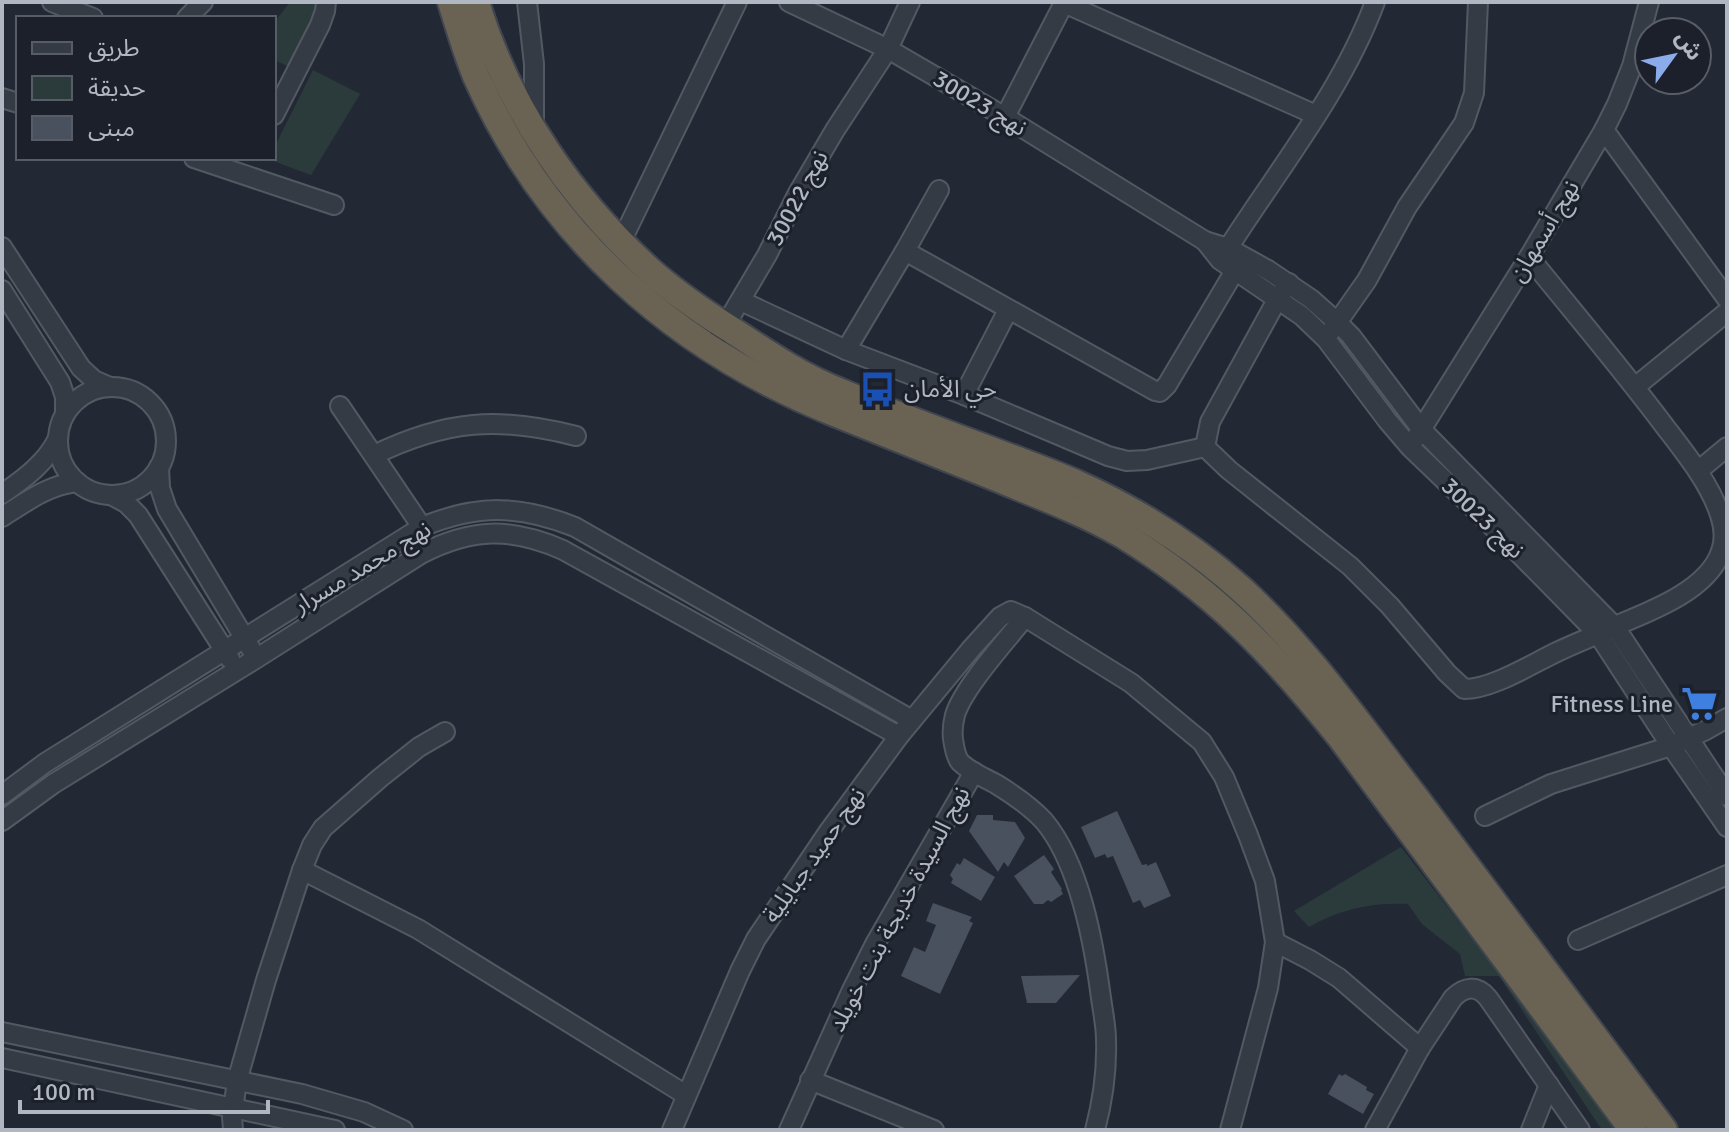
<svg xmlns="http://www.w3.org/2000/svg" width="1729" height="1132" font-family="Signika,'Noto Sans Arabic',sans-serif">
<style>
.green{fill:#2b3b3c}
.building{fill:#49505e}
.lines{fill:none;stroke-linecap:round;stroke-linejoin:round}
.minor-casing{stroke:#535963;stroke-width:22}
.highway-casing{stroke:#404650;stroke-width:30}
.minor{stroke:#353b45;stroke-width:18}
.highway{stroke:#6a6353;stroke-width:26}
.labels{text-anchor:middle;stroke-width:6;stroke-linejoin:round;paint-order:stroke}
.street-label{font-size:24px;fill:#b0b6c2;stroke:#1b202a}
.poi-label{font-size:24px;fill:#b0b6c2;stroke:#1b202a;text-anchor:start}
</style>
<rect width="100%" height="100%" fill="#222934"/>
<!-- green -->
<g class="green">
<polygon points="290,2 324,2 292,68 274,60 274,23"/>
<polygon points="313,70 360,94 311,175 268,159 274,158 274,148"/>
<path d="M1401,847L1620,1130H1602L1499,976H1465L1460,954L1422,924L1408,904C1372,902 1339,909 1309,927L1294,911Z"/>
</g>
<!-- building -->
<g class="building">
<polygon points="1117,811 1142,865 1147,864 1147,866 1156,862 1171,896 1144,908 1140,900 1133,903 1113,856 1107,858 1105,854 1095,858 1081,827"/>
<polygon points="977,815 993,815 993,820 1015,822 1025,838 1008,867 1004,862 998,872 969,831"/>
<polygon points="1044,855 1054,869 1051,872 1062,889 1061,890 1063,894 1051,902 1048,900 1043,904 1034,904 1014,876"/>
<polygon points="964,858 995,877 981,901 951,883 953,879 950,875 957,863 960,865"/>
<polygon points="933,903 972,917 969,921 973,923 940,994 901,976 914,947 925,952 936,925 926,921"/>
<polygon points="1080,975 1056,1003 1027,1003 1021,976"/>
<polygon points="1339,1074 1342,1076 1345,1074 1367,1087 1366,1090 1374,1094 1363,1114 1328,1094"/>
</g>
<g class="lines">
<defs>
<g id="minor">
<polyline points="52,2 93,18"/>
<polyline points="527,2 534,64 534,128"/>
<polyline points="789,2 888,49 1005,117 1205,241 1228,248 1268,270 1311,299 1338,323 1351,336 1422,430 1615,627 1727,796"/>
<polyline points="187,18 203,2"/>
<polyline points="2,98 18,103"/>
<polyline points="274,115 320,25 325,11 326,2"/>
<polyline points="1005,117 1064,3 1316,115"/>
<polyline points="1604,130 1727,299"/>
<polyline points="194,158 334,205"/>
<polyline points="1205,241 1220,260 1302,316 1326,339 1387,420 1410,447 1486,520 1598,634 1671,746 1727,827"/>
<polyline points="621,242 737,2"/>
<polyline points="2,247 81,368 94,380 110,387"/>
<polyline points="905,251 1155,391 1160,392 1167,385 1240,262"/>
<path d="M1223,256C1274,175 1342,92 1375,2"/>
<path d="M1289,283L1278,298L1210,422L1205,447L1229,470L1350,566L1390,606L1447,673L1464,689C1493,689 1533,663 1559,651C1578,642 1597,635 1615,626C1649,612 1709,590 1721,551C1725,540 1724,527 1720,515C1710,484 1686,454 1666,428C1622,369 1575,314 1529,257"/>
<polyline points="2,290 60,382 65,397 65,414"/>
<polyline points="741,301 846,350 964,395 1108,456 1127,461 1147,460 1205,447"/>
<polyline points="1332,330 1367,280 1407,207 1464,123 1474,93 1478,2"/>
<polyline points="719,336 767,255 798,193 835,130 888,49 910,2"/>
<polyline points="846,350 905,251 939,190"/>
<polyline points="1635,387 1727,312"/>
<circle cx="112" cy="441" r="54"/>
<polyline points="964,395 1008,310"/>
<polyline points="340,406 422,527"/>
<polyline points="1416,438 1529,257 1604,130 1617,104 1632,66 1649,2"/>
<path d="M374,455C446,420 499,416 576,436"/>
<polyline points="159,467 160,488 167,509 251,649"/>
<polyline points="1698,471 1727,447"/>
<path d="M2,494C24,479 47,462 58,438"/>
<polyline points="111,495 126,503 138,515 230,659"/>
<path d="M2,517C26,502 48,485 77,482"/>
<path d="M1025,617C1006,641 963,688 955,715C953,723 952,731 953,739C954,746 956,757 960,762C970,772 985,778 996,784C1014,795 1030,806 1044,821C1080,864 1094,944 1101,998C1103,1012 1106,1026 1106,1040C1107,1071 1103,1100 1095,1130"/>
<path d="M2,795L45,763L422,527C478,504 520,505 575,527L912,720"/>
<polyline points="1485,816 1551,784 1671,746 1706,730 1727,718"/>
<path d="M2,821L53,784L257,658L421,554C472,528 511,527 563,550L899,736"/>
<polyline points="302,870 418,929 686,1095"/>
<polyline points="1578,940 1727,875"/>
<polyline points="1275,942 1310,960 1339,978 1420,1048"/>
<polyline points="2,1032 302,1094 364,1112 403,1130"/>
<polyline points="2,1058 335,1130"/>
<polyline points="810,1080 934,1130"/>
<polyline points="233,1130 232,1117 237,1081 266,980 302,870 312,845 323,828 380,778 419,747 445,732"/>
<polyline points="672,1130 740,971 756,939 829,831 899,736 971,649 1000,617 1011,611 1025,617 1131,683 1202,742 1224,777 1248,835 1265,881 1275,942 1268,988 1230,1130"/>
<polyline points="789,1130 851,992 875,944 974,772"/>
<path d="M1375,1130L1420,1048L1453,998C1465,986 1477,985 1488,998L1580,1130"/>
<polyline points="1531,1130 1549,1085"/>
</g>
<g id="highway">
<path d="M451,2C459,27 466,52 476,76C546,234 673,347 832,412C886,434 940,455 994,477C1037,495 1081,511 1121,534C1213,590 1275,655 1341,738L1633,1130"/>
<path d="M476,2C508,108 573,202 655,275C681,297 709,316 738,334C771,356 803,377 841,392C898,416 957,437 1015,459C1036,467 1058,475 1078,484C1136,510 1194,547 1241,589C1308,650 1360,726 1415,797C1499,908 1581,1019 1664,1130"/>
</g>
</defs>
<!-- minor casing -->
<use href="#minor" class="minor-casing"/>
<!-- highway casing -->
<use href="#highway" class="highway-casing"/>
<!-- minor -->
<use href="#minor" class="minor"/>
<!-- highway -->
<use href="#highway" class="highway"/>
</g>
<!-- icons -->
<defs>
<symbol id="bus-bare" viewBox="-9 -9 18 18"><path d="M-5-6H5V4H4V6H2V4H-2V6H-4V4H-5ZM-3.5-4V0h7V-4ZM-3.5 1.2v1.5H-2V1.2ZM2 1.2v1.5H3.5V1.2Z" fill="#1a4fb4" stroke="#1b202a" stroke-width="2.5" paint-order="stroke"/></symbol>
<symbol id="supermarket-bare" viewBox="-9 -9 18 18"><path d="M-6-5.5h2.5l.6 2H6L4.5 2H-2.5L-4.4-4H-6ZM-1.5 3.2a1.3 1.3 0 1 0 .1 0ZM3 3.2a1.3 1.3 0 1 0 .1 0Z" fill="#3f7fe0" stroke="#1b202a" stroke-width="2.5" paint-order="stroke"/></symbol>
</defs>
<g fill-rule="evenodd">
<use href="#bus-bare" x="852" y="364" width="51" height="51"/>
<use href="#supermarket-bare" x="1674" y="678" width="51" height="51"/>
</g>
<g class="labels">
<!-- street labels -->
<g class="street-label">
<text transform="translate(980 103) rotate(31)" y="8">نهج 30023</text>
<text transform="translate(797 198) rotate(-62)" y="8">نهج 30022</text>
<text transform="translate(1544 231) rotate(-59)" y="8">نهج أسمهان</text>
<text transform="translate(1483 518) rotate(44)" y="8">نهج 30023</text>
<text transform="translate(362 567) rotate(-31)" y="8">نهج محمد مسرار</text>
<text transform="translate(814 855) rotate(-55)" y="8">نهج حميد جبايلية</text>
<text transform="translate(899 909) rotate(-62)" y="8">نهج السيدة خديجة بنت خويلد</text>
</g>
<!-- poi labels -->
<g class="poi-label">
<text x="904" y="397">حي الأمان</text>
<text x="1673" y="712" text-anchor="end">Fitness Line</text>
</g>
</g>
<!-- border -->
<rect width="1729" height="1132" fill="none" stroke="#b0b6c2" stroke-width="8"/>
<!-- legend -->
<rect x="16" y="16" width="260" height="144" fill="#1b202a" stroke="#575c67" stroke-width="2"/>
<rect x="32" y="42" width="40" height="12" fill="#353b45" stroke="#575c67" stroke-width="2"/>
<text x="88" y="56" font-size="24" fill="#b0b6c2">طريق</text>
<rect x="32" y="76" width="40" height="24" fill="#2b3b3c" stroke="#575c67" stroke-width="2"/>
<text x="88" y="96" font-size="24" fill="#b0b6c2">حديقة</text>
<rect x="32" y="116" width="40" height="24" fill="#49505e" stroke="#575c67" stroke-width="2"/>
<text x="88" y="136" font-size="24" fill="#b0b6c2">مبنى</text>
<!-- north arrow -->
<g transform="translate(1673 56) rotate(57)"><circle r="38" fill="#1b202a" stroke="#575c67" stroke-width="2"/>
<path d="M0-6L14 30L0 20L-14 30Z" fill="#8babeb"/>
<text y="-12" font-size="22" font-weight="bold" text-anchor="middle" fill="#b0b6c2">ش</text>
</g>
<!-- scale -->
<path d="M20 1100v12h248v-12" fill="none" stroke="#b0b6c2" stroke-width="4"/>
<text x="32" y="1100" font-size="24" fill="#b0b6c2" stroke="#1b202a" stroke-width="6" paint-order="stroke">100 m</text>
</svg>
